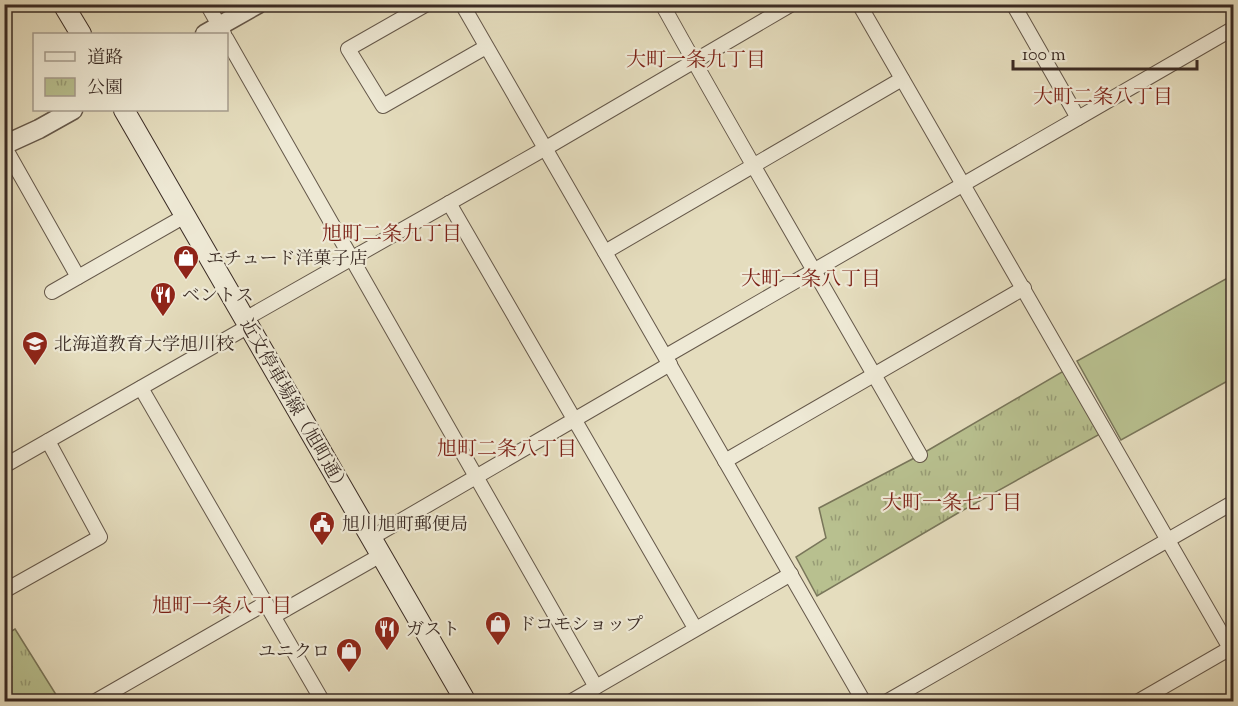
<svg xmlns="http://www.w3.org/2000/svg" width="1238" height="706" font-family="'Sorts Mill Goudy','Noto Serif JP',serif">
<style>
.green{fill:#b8c08f;stroke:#79765a;stroke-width:1.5}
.park{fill:url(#park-tufts);stroke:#79765a;stroke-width:1.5}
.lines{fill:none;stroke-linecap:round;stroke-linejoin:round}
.minor-casing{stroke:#65584a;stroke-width:16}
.tertiary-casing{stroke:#65584a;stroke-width:21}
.secondary-casing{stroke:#3a2b24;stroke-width:22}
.minor{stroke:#eee9d5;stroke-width:14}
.tertiary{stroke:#eee9d5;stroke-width:18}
.secondary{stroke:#eee9d5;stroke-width:20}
.labels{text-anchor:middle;stroke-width:4.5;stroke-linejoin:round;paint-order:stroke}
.poi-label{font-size:18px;fill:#3a2b24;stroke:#eee9d5;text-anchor:start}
.street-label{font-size:18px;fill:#3a2b24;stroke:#eee9d5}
.neighbourhood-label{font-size:20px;fill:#7a1f14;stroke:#eee9d5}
</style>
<defs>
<pattern id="park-tufts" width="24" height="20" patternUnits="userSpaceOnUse" patternTransform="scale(1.5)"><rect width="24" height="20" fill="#b8c08f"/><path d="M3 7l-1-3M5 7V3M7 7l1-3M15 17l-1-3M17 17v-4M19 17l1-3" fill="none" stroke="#979c75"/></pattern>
</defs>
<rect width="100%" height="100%" fill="#e5ddbe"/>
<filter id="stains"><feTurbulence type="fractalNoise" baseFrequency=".00333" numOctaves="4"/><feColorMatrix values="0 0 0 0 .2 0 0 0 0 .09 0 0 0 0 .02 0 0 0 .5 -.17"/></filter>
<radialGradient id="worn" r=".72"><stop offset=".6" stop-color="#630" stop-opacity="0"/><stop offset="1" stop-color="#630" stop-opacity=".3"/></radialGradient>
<!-- green -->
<polygon class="green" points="1233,275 1233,378 1121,440 1077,361"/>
<!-- park -->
<g class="park">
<polygon points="1067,369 1100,434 958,513 817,596 796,557 826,538 819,508 920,455"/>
<polygon points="15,629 60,701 5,701 5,635"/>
</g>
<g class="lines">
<defs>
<g id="minor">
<polyline points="207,4 224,34"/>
<polyline points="427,4 348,49 383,106 486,47"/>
<polyline points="462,4 864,702"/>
<path d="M662,4C746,156 835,305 920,455"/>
<polyline points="859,4 1234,655"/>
<polyline points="1013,4 1078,118"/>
<polyline points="226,38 596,687"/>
<polyline points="4,146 78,277"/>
<polyline points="449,203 695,628"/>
<polyline points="605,252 902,79"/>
<polyline points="52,292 185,216"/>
<polyline points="245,319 546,148 792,4"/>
<polyline points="666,356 1234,28"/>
<polyline points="141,388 323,702"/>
<polyline points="725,461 1024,288"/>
<polyline points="4,466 249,326"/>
<polyline points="371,538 670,364"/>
<polyline points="4,591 100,537 48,441"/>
<polyline points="274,616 381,555"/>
<polyline points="94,702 266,603"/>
<polyline points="570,702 791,574"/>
<polyline points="886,702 1234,502"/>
<polyline points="1137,702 1234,646"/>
</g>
<g id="tertiary">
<polyline points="205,34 258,4"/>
<polyline points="4,145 39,129 73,110"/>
</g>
<g id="secondary">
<polyline points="63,4 81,34"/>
<polyline points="124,110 466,702"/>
</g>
</defs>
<!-- minor casing -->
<use href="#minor" class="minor-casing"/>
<!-- tertiary casing -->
<use href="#tertiary" class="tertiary-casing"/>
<!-- secondary casing -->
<use href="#secondary" class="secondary-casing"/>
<!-- minor -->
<use href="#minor" class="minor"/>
<!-- tertiary -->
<use href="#tertiary" class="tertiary"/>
<!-- secondary -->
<use href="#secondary" class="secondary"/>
</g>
<!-- icons -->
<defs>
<symbol id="shop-pin" viewBox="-11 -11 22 30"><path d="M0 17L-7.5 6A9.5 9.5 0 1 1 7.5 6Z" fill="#8f2418" stroke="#eee9d5"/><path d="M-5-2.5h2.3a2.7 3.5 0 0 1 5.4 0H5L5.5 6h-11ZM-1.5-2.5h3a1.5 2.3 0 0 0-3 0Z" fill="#fff"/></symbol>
<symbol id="restaurant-pin" viewBox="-11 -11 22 30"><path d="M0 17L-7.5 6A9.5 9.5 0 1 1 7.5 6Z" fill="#8f2418" stroke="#eee9d5"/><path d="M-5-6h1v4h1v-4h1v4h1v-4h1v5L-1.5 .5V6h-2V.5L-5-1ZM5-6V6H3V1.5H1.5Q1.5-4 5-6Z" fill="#fff"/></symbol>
<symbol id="university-pin" viewBox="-11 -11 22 30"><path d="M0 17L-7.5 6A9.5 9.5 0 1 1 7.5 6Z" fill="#8f2418" stroke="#eee9d5"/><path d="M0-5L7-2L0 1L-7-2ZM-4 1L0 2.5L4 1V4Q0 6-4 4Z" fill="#fff"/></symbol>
<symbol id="civic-pin" viewBox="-11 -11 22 30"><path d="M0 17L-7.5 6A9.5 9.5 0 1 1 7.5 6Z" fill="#8f2418" stroke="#eee9d5"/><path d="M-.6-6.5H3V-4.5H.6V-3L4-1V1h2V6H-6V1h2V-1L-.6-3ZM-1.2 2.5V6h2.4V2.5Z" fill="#fff"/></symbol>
</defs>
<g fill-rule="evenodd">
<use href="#shop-pin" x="171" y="243" width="30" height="40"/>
<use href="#restaurant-pin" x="148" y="280" width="30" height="40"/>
<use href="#university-pin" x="20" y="329" width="30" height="40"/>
<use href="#civic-pin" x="307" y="509" width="30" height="40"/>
<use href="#shop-pin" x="483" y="609" width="30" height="40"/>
<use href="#restaurant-pin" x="372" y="614" width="30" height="40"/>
<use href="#shop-pin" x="334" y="636" width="30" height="40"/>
</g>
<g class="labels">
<!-- poi labels -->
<g class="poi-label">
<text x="206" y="264">エチュード洋菓子店</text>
<text x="182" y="301">ベントス</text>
<text x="54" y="350">北海道教育大学旭川校</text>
<text x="342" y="530">旭川旭町郵便局</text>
<text x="518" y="630">ドコモショップ</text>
<text x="406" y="635">ガスト</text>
<text x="330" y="657" text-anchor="end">ユニクロ</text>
</g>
<!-- street labels -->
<g class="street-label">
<text transform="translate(295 406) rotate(60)" y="6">近文停車場線（旭町通）</text>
</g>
<!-- neighbourhood labels -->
<g class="neighbourhood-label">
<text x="696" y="66">大町一条九丁目</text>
<text x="1103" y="103">大町二条八丁目</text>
<text x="392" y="240">旭町二条九丁目</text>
<text x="811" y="285">大町一条八丁目</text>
<text x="507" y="455">旭町二条八丁目</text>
<text x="952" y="509">大町一条七丁目</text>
<text x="222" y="612">旭町一条八丁目</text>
</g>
</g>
<!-- margin -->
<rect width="1238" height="706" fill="none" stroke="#e5ddbe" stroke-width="24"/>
<rect x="6" y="6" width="1226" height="694" fill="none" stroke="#3a2b24" stroke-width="3"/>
<rect x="12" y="12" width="1214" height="682" fill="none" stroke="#3a2b24" stroke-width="1.5"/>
<!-- legend -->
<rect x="33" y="33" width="195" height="78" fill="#eee9d5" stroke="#a69d8e" stroke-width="1.5"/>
<rect x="45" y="52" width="30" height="9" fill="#eee9d5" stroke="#a69d8e" stroke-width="1.5"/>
<text x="87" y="63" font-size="18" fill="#3a2b24">道路</text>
<rect x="45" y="78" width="30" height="18" fill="url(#park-tufts)" stroke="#a69d8e" stroke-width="1.5"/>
<text x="87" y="93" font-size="18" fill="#3a2b24">公園</text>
<!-- scale -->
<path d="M1013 60v9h184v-9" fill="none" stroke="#3a2b24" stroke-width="3"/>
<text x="1022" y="60" font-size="18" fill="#3a2b24" stroke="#eee9d5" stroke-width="4.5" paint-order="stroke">100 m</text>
<rect width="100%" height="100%" filter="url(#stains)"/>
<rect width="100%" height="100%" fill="url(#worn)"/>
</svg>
